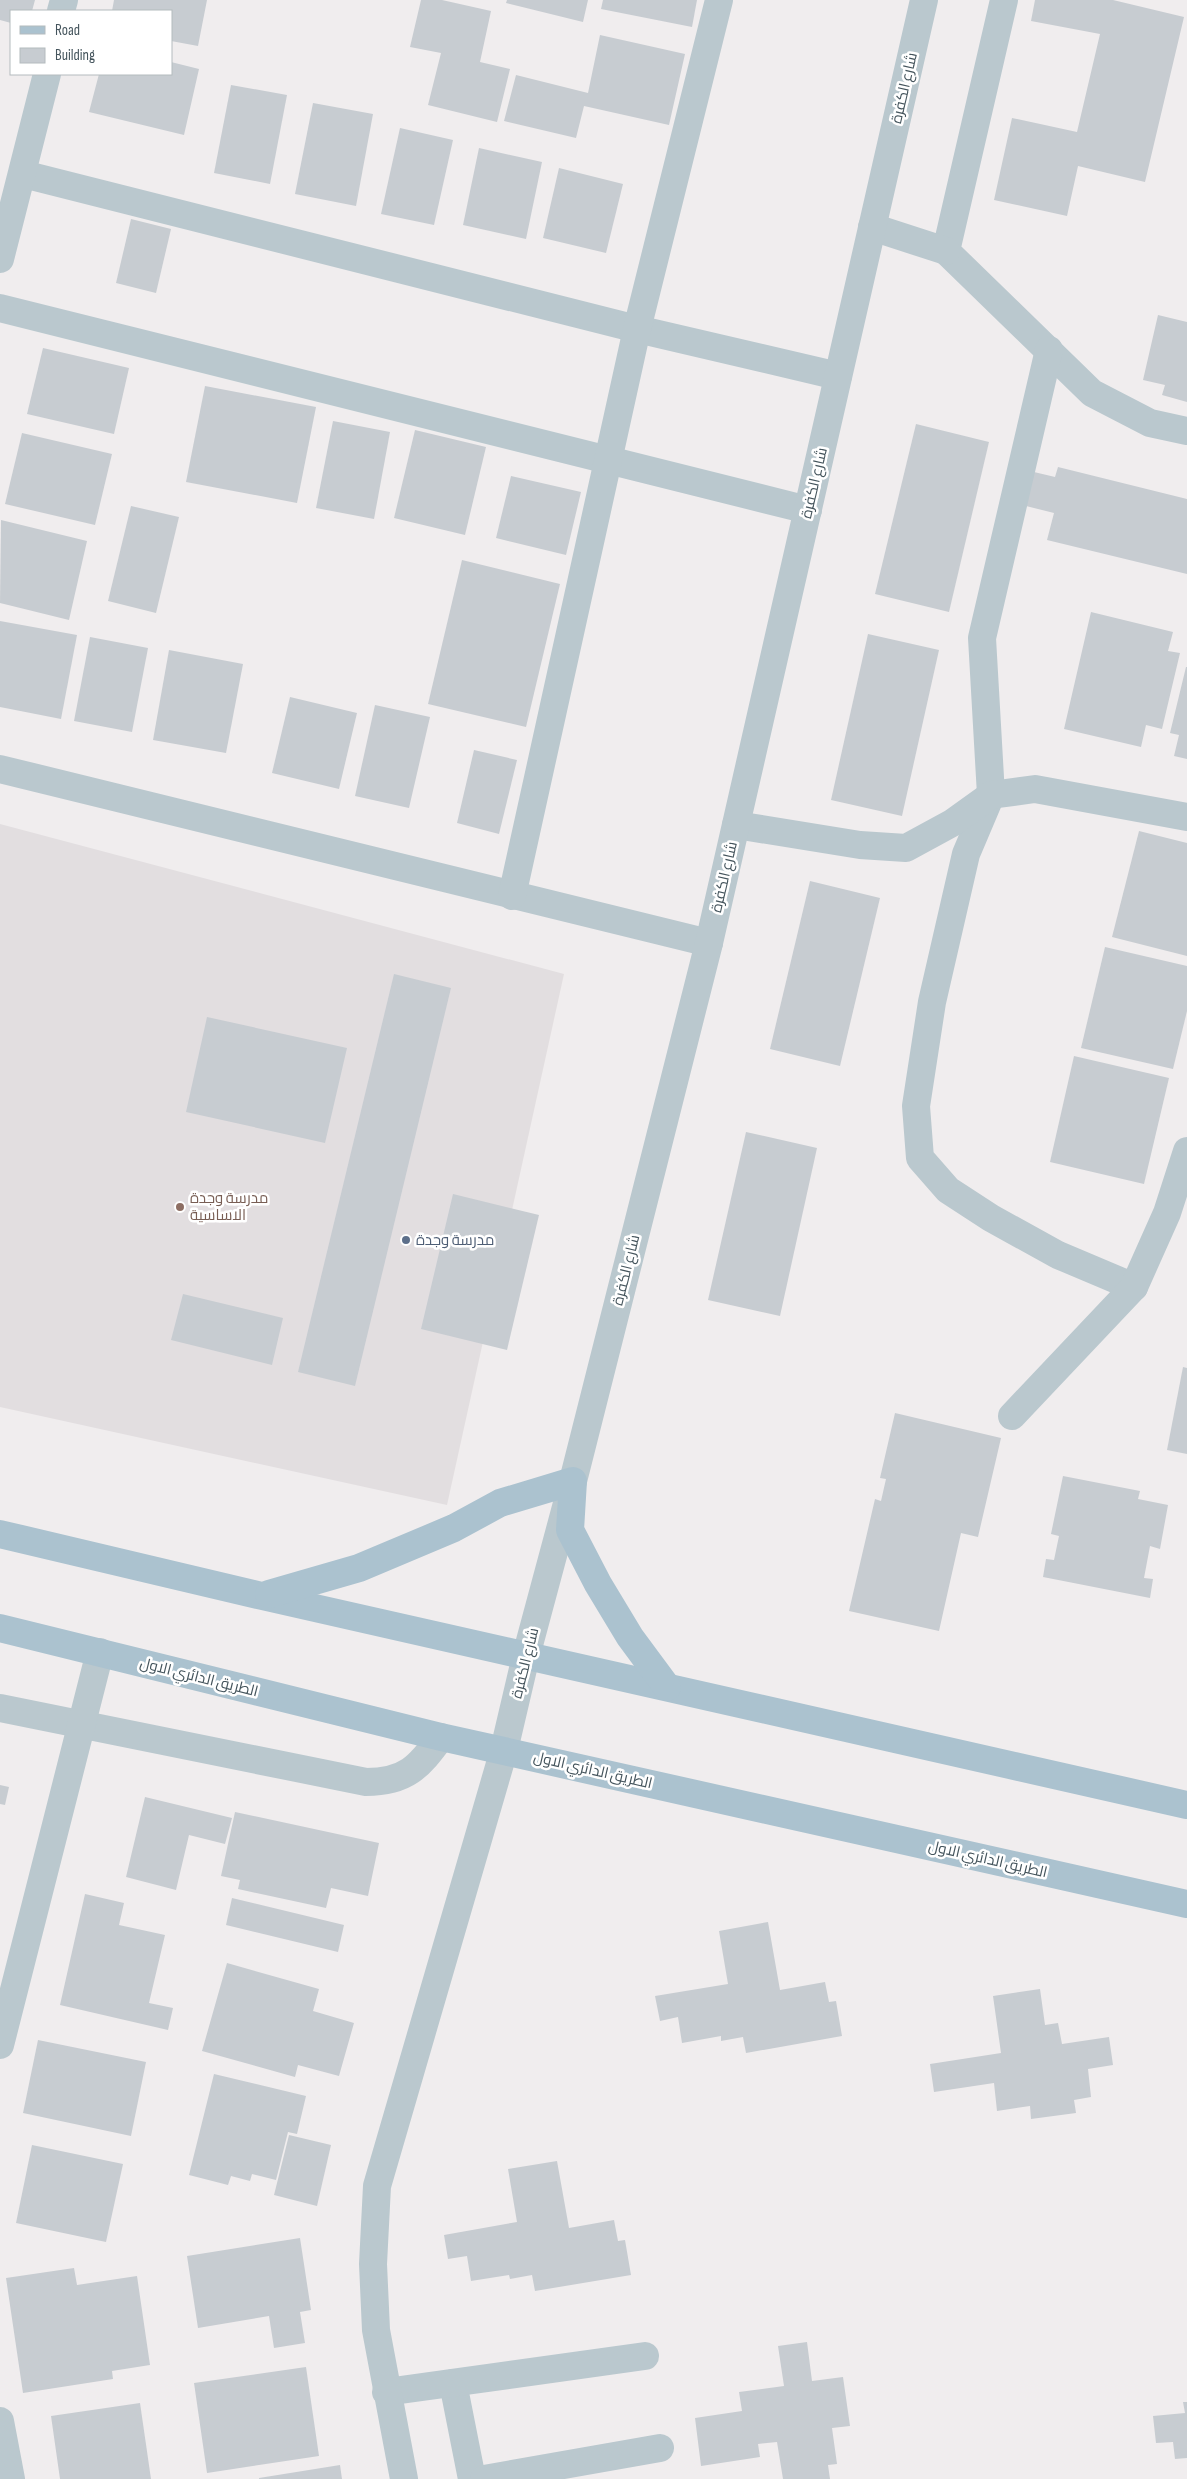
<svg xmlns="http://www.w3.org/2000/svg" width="1187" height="2479" font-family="'Sofia Sans Condensed',Cairo,sans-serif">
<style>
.education{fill:#e2dee0}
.building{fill:#c7ccd1}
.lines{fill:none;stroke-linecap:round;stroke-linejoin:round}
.minor{stroke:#bac8ce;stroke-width:28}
.tertiary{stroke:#bac8ce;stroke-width:28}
.primary{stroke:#abc2cf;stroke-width:28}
.education-dot{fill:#8d6e63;stroke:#fff;stroke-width:2}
.service-dot{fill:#5c6f8a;stroke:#fff;stroke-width:2}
.labels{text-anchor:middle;stroke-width:5;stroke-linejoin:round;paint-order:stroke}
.street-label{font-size:15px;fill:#44545c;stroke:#fff}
.education-label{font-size:15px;fill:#785e54;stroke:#fff;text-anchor:start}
.service-label{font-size:15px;fill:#4e5e75;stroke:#fff;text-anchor:start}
</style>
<rect width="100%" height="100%" fill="#f0edee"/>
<!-- education -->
<polygon class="education" points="0,824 564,974 447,1505 0,1407"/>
<!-- building -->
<g class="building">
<polygon points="0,0 35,0 32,11 11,11 11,23 0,20"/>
<polygon points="114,0 207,0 198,46 171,41 171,11 112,11"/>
<polygon points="421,0 442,0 491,11 480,62 510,69 497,122 428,105 441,53 410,47"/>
<polygon points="507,0 588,0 583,22 506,3"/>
<polygon points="603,0 697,0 692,27 601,9"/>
<polygon points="1035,0 1113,0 1184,17 1145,182 1078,166 1067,216 994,200 1012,118 1077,132 1100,34 1031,21"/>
<polygon points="600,35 685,54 669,125 584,106 576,138 504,121 516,75 588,93"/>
<polygon points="171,62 199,69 184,135 89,112 99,74 171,74"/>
<polygon points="231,85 287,95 270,184 214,173"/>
<polygon points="313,103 373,114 356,206 295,194"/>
<polygon points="400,128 453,140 434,225 381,214"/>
<polygon points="479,148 542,162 526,239 463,225"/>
<polygon points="559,168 623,184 606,253 543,238"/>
<polygon points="131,219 171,229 156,293 116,283"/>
<polygon points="1158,315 1187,322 1187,402 1162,395 1165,385 1143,380"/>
<polygon points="43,348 129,368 114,434 27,414"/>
<polygon points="205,386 316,407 297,503 186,482"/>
<polygon points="333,421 390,432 374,519 316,508"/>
<polygon points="916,424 989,442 949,612 875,594"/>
<polygon points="415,430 486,447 465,535 394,518"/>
<polygon points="22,433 112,454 95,525 5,504"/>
<polygon points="1058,467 1187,499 1187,574 1047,540 1054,513 1026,506 1034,472 1055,477"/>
<polygon points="511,476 581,492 566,555 496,538"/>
<polygon points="131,506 179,517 156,613 108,601"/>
<polygon points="1,520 87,541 69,620 0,603"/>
<polygon points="462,560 560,584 526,727 428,704"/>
<polygon points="1091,612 1173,632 1168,651 1180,653 1162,729 1146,725 1141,747 1064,729"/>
<polygon points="0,621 77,635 61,719 0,707"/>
<polygon points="868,634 939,650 902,816 831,800"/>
<polygon points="90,637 148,648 132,732 74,721"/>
<polygon points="169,650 243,664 226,753 153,740"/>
<polygon points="1186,667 1187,667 1187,759 1174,756 1179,735 1170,733"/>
<polygon points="290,697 357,713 339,789 272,773"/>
<polygon points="375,705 430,717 409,808 355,796"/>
<polygon points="474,750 517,760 499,834 457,823"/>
<polygon points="1139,831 1187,843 1187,956 1112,937"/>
<polygon points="810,881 880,898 840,1066 770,1049"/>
<polygon points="1105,947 1187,966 1187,1011 1173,1069 1081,1048"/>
<polygon points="394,974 451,988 355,1386 298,1372"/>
<polygon points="207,1017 347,1048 325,1143 186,1112"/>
<polygon points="1074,1056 1169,1078 1144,1184 1050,1162"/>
<polygon points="746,1132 817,1148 780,1316 708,1300"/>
<polygon points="453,1194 539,1215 507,1350 421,1329"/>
<polygon points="183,1294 283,1318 272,1365 171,1340"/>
<polygon points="1183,1367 1187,1368 1187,1454 1167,1450"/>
<polygon points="895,1413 1001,1438 978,1537 961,1533 939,1631 849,1611 875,1499 881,1501 886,1479 880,1478"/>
<polygon points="1063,1476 1140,1491 1138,1499 1168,1505 1160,1549 1150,1546 1144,1578 1153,1579 1150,1598 1043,1577 1046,1559 1054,1560 1059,1536 1051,1534"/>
<polygon points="0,1785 9,1787 5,1805 0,1804"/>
<polygon points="145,1797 232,1818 225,1844 189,1835 176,1890 126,1877"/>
<polygon points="235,1812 379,1843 368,1896 331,1888 326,1908 238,1889 240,1880 221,1876"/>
<polygon points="85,1894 124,1903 119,1925 165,1935 149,2003 173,2008 168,2030 60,2005"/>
<polygon points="232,1898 344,1925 338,1952 226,1925"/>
<polygon points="768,1922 780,1990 825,1982 829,2002 836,2001 842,2036 746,2053 743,2037 721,2041 721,2036 682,2043 678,2017 660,2021 655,1996 728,1984 719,1931"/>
<polygon points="227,1963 319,1989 313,2011 354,2023 339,2076 298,2065 295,2077 202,2051"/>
<polygon points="1040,1989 1045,2025 1058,2023 1062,2044 1109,2037 1113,2065 1088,2069 1091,2097 1074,2100 1076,2113 1031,2119 1030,2106 997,2111 994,2083 934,2092 930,2064 1001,2053 993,1996"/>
<polygon points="38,2040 146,2062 131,2136 23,2113"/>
<polygon points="214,2074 306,2096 297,2134 288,2132 276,2180 252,2174 250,2181 231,2176 228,2185 189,2175"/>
<polygon points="289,2135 331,2145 317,2206 274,2195"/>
<polygon points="32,2145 123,2164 106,2242 16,2223"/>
<polygon points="557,2161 569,2228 614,2220 618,2241 625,2240 631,2275 535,2291 532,2275 510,2279 509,2275 471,2281 467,2256 448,2259 444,2235 517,2222 508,2169"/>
<polygon points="300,2238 311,2310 300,2312 305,2343 274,2348 269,2316 198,2328 187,2256"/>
<polygon points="74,2268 77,2285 137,2276 150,2365 112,2371 113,2379 23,2393 6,2278"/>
<polygon points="807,2342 812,2381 843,2377 850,2426 832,2428 837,2464 828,2465 830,2479 783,2479 777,2442 758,2444 760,2457 701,2466 695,2418 742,2411 739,2392 784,2386 778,2346"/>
<polygon points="306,2367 319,2456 207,2473 194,2383"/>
<polygon points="1183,2402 1187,2402 1187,2458 1175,2459 1173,2442 1156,2443 1153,2416 1185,2413"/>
<polygon points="140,2403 151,2479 60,2479 51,2416"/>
<polygon points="340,2465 342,2479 259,2479 259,2478"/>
</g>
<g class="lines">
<!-- minor -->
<g class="minor">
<polyline points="1004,0 946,251 1092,393 1150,423 1187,431"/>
<polyline points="61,11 64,0"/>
<polyline points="23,174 637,329 838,376"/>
<polyline points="872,227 946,251"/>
<polyline points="0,259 47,74"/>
<polyline points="0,308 808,510"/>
<polyline points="1049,350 982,638 991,795 966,854 932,1002 916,1106 920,1158 948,1190 991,1218 1058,1255 1134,1287"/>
<polyline points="0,769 709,943"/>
<polyline points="736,825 860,845 906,848 952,823 991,795 1035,789 1187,817"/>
<polyline points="512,896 637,329 719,0"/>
<polyline points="1012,1416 1134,1287 1167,1213 1187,1151"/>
<path d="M0,1708L366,1782C406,1782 419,1767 441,1737"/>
<polyline points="0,2045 100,1652"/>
<polyline points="453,2383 472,2479"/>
<polyline points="386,2392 645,2356"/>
<polyline points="0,2421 11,2479"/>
<polyline points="484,2479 660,2448"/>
</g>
<!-- tertiary -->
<polyline class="tertiary" points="404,2479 376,2330 373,2264 377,2186 504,1750 526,1656 573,1481 709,943 924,0"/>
<!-- primary -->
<g class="primary">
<polyline points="0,1534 262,1596 1187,1805"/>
<polyline points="269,1594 359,1568 454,1528 500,1503 573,1481 570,1530 598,1584 630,1637 667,1687"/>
<polyline points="0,1628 441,1737 1187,1904"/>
</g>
</g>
<!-- markers -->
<circle class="education-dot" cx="180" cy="1207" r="5"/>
<circle class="service-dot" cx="406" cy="1240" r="5"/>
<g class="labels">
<!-- street labels -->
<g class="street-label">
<text transform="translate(904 88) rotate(-77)" y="5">شارع الكفرة</text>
<text transform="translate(814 483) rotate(-77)" y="5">شارع الكفرة</text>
<text transform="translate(724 877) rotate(-77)" y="5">شارع الكفرة</text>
<text transform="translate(626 1270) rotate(-76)" y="5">شارع الكفرة</text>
<text transform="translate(525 1663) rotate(-76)" y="5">شارع الكفرة</text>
<text transform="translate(199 1677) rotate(14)" y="5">الطريق الدائري الاول</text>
<text transform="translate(593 1770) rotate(13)" y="5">الطريق الدائري الاول</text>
<text transform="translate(988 1859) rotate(13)" y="5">الطريق الدائري الاول</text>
</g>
<!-- education labels -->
<g class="education-label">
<text x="190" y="1203">مدرسة وجدة<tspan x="190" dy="17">الاساسية</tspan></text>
</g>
<!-- service labels -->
<g class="service-label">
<text x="416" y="1245">مدرسة وجدة</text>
</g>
</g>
<!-- legend -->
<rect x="10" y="10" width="162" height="65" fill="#ffffff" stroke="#b4bbbe"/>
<rect x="20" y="26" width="25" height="8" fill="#abc2cf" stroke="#b4bbbe"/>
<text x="55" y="35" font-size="15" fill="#44545c">Road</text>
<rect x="20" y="48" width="25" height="15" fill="#c7ccd1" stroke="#b4bbbe"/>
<text x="55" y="60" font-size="15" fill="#44545c">Building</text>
</svg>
